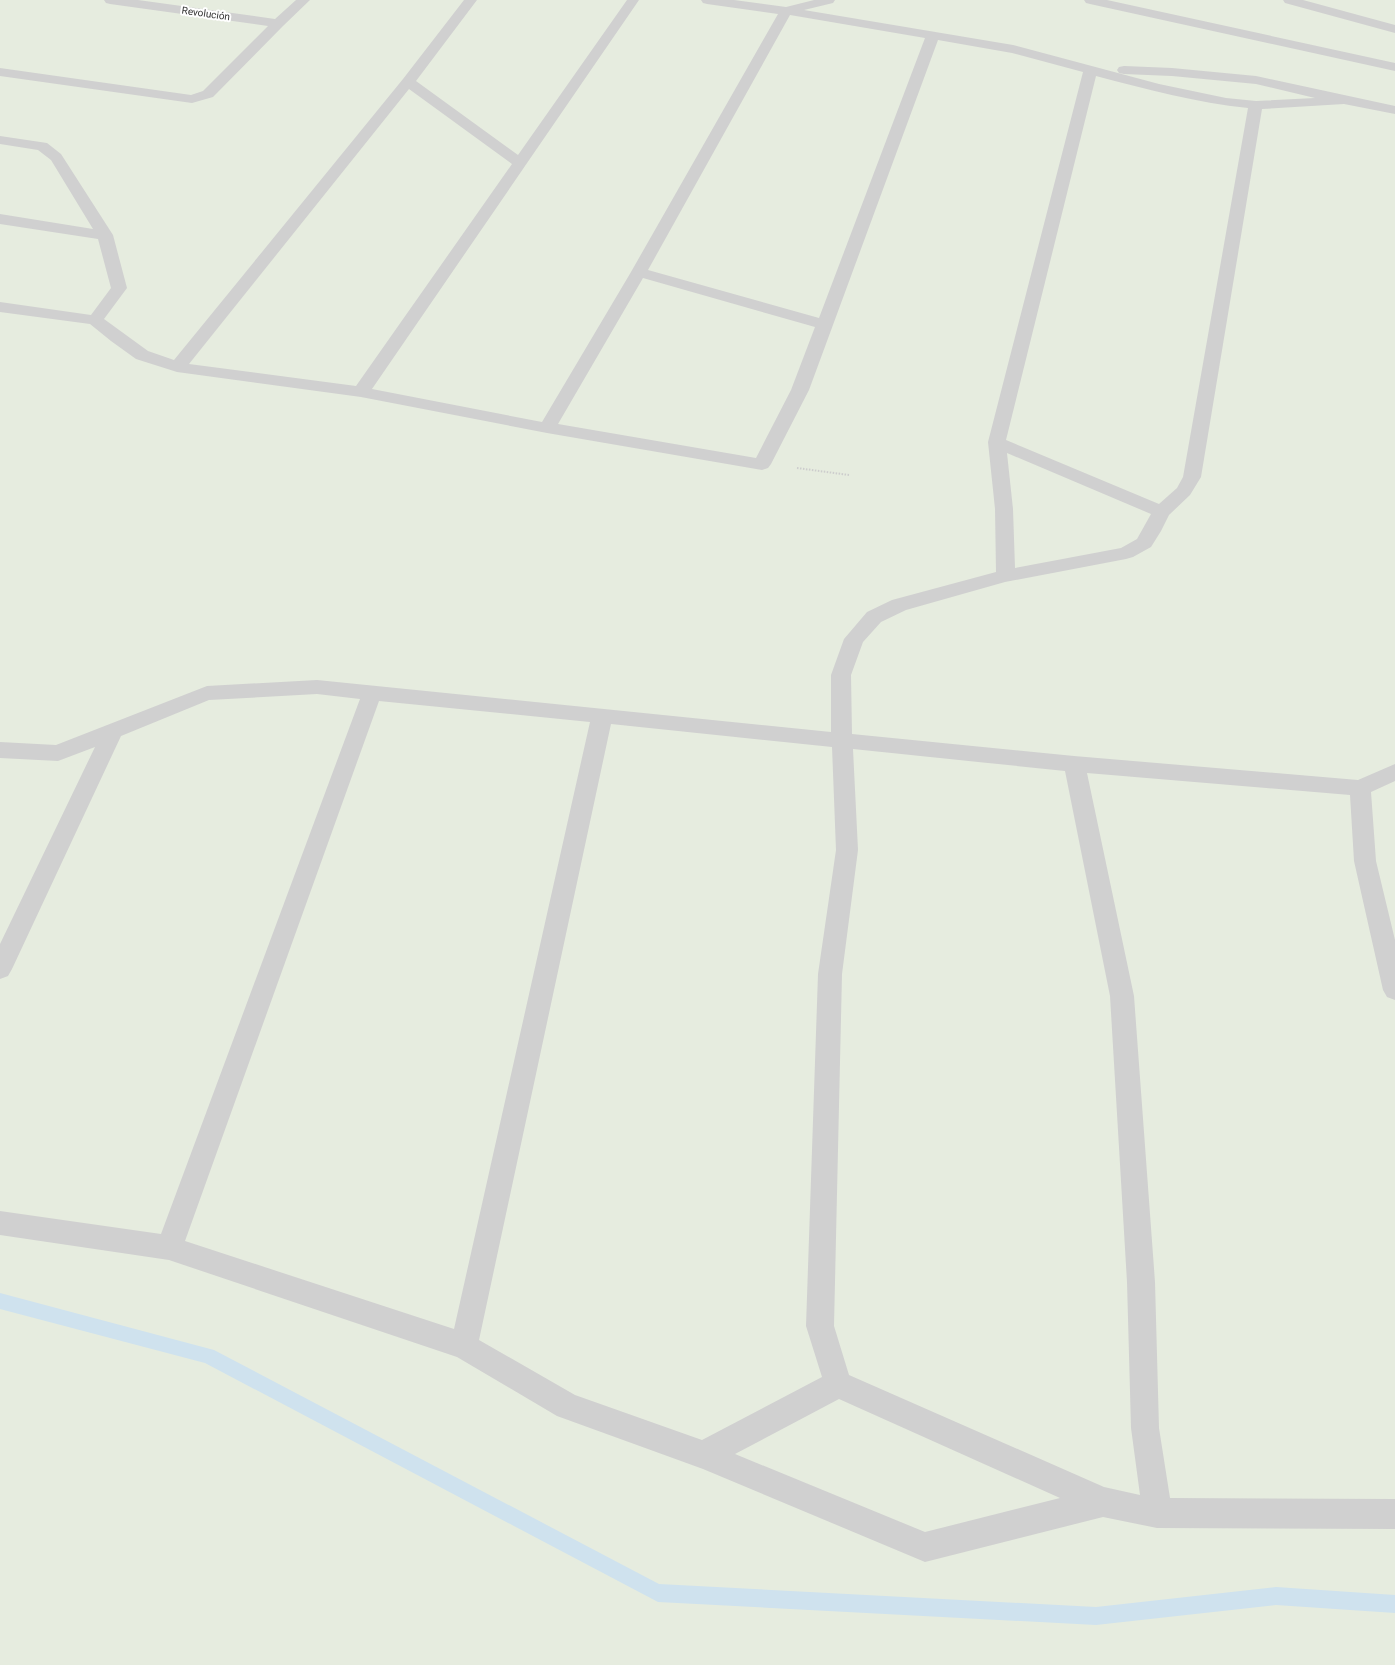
<svg xmlns="http://www.w3.org/2000/svg" width="1395" height="1665" font-family="Roboto,sans-serif">
<style>
.green{fill:#e6ecdf}
.lines{fill:none;stroke-linecap:round;stroke-linejoin:round}
.stream{fill:#cfe2ee;fill-rule:evenodd}
.path{stroke:#cdcdcd;stroke-width:2;stroke-dasharray:1.5 1.5;stroke-linecap:butt}
.minor{fill:#d0d0d0;fill-rule:evenodd}
.labels{text-anchor:middle;stroke-width:4;stroke-linejoin:round;paint-order:stroke}
.far-street-label{font-size:10px;fill:#333;stroke:#fff}
</style>
<rect width="100%" height="100%" fill="#fff"/>
<!-- green -->
<rect class="green" x="0" y="0" width="1395" height="1665"/>
<g class="lines">
<!-- stream -->
<polygon class="stream" points="0,1293 214,1350 659,1584 1096,1607 1276,1587 1395,1595 1395,1613 1276,1605 1096,1625 658,1602 205,1363 0,1309"/>
<!-- path -->
<polyline class="path" points="797,468 849,475"/>
<!-- minor -->
<g class="minor">
<polygon points="104,0 138,0 275,19 296,0 310,0 283,26 213,97 192,103 0,76 0,68 191,95 203,91 268,26 110,4 106,3"/>
<path d="M464,0H477L416,81L518,155L627,0H639L372,389L542,422L631,272L778,14L707,4L703,3L701,0H734L786,7L814,0H835L833,3L804,10L1013,45L1159,84L1226,98L1256,101L1315,98L1256,84L1172,76L1124,74L1119,73L1117,70L1119,67L1124,66L1172,68L1256,76L1395,106V114L1344,104L1262,109L1201,477L1190,495L1169,515L1161,531L1151,547L1133,557L1126,559L1005,582L906,610L881,622L863,642L851,675L852,734L1074,756L1358,780L1395,764V781L1371,792L1376,861L1395,940V1000L1387,997L1383,990L1354,861L1350,795L1087,773L1134,996L1155,1282L1159,1428L1170,1498L1395,1499V1529L1157,1528L1103,1517L925,1562L703,1469L557,1416L457,1357L169,1260L0,1235V1211L161,1234L360,699L317,694L209,700L121,736L12,969L8,976L0,979V944L95,747L58,761L0,758V742L56,745L207,686L317,680L831,732V675L844,639L867,612L892,600L996,572L995,509L988,442L1083,72L1012,53L938,40L809,390L771,464L768,468L762,470L547,433L361,397L177,372L136,359L111,341L90,324L0,312V302L91,315L111,288L98,239L0,224V214L93,229L51,160L38,150L0,144V136L47,143L61,154L113,235L127,288L104,319L148,351L174,360L403,79ZM790,15L925,38L819,318L648,270ZM1096,76C1146,89 1197,103 1248,108L1183,477L1177,488L1159,504L1006,440ZM409,89L512,164L356,386L189,364ZM643,278L815,327L791,390L756,458L558,424ZM1007,453L1151,514L1137,539L1121,548L1015,568L1013,509ZM379,701L590,722L454,1329L185,1241ZM611,724L832,747L836,850L818,974L806,1326L822,1377L702,1440L575,1395L479,1340ZM853,749L1065,771L1110,996L1127,1282L1131,1428L1140,1495L1104,1487L849,1375L834,1326L842,974L858,850ZM839,1399L1060,1498L925,1532L735,1454Z"/>
<polygon points="1084,0 1107,0 1395,63 1395,71 1090,4 1086,3"/>
<polygon points="1283,0 1303,0 1395,25 1395,33 1285,3"/>
</g>
</g>
<g class="labels">
<!-- far-street labels -->
<g class="far-street-label">
<text transform="translate(206 13) rotate(8)" y="4">Revolución</text>
</g>
</g>
</svg>
